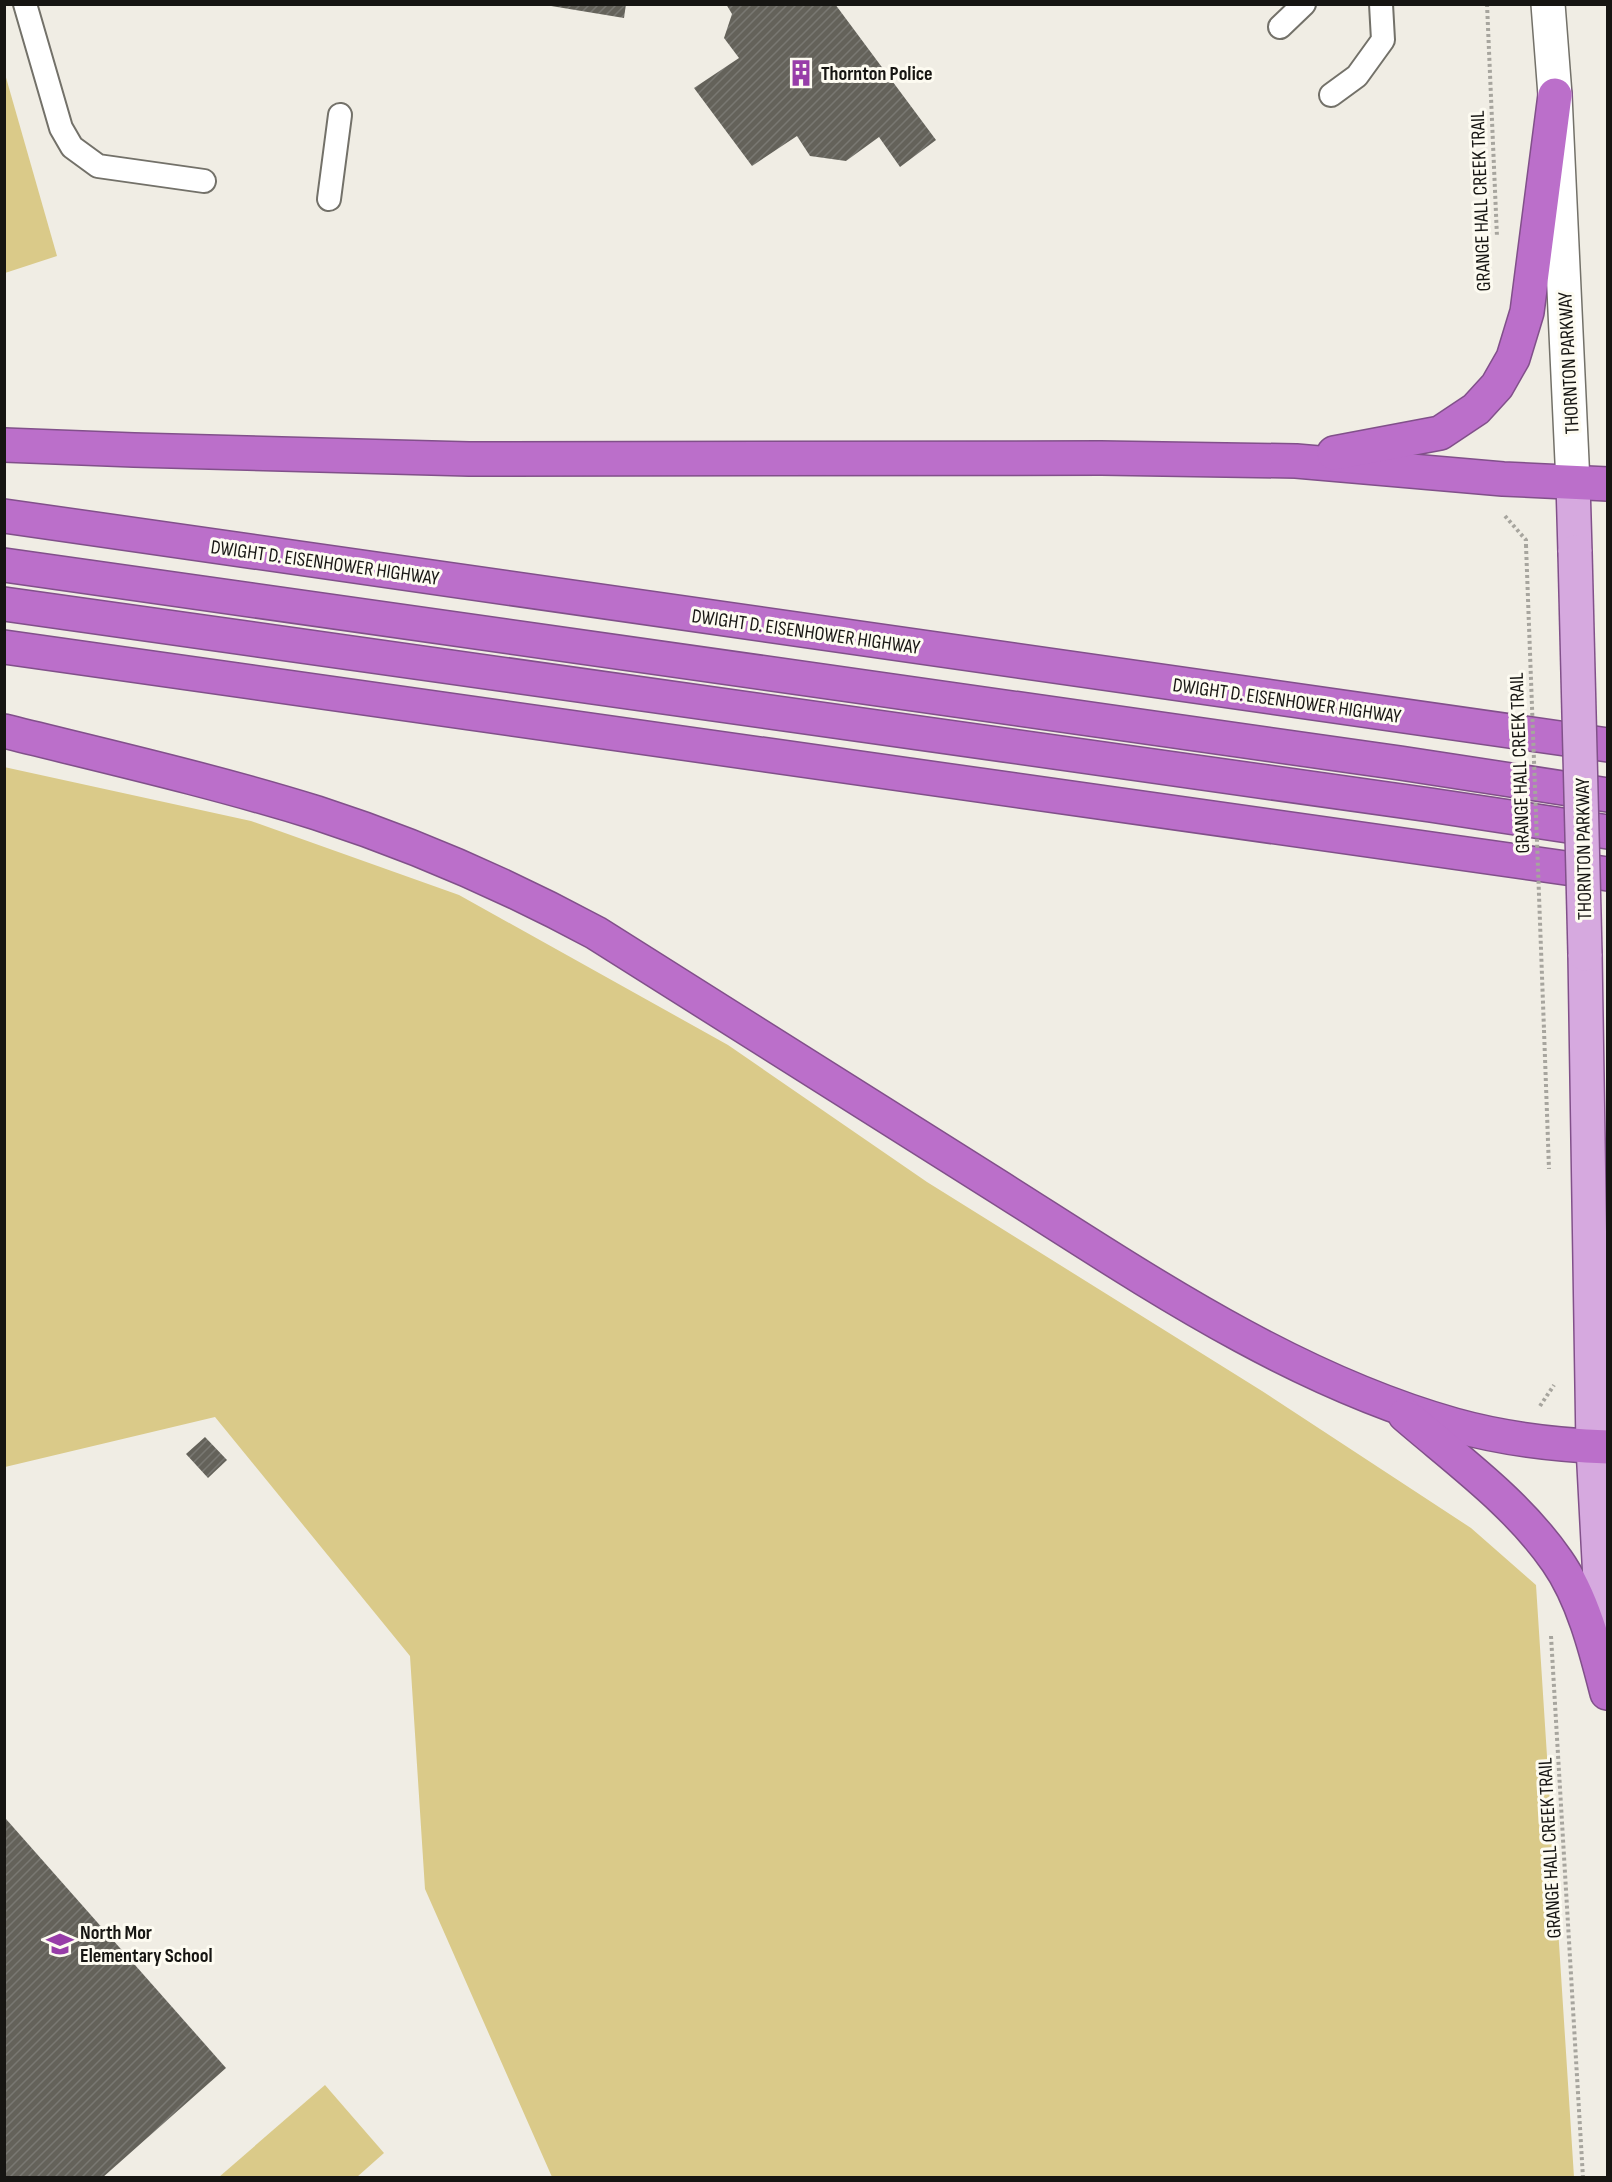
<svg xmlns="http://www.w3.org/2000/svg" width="1612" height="2182" font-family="'Sofia Sans Condensed',sans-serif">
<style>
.green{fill:#daca89}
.building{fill:url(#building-hatch)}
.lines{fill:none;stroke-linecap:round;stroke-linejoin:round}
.lane-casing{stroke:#737169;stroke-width:26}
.secondary-casing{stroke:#737169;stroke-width:36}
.primary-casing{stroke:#81508a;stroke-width:36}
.highway-casing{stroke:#81508a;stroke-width:36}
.path{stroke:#a7a59e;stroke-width:4;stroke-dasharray:3 3;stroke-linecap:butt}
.lane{stroke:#fff;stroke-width:22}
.secondary{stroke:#fff;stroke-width:33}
.primary{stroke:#d6a9df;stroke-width:33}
.highway{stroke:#bb6fca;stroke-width:33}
.primary-bridge-casing{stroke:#81508a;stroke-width:36;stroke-linecap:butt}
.path-bridge{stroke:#a7a59e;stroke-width:4;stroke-dasharray:3 3;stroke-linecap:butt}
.primary-bridge{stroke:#d6a9df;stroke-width:33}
.labels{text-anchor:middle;stroke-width:6;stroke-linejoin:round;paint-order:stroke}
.poi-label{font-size:20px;font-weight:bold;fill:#161512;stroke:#fdfbf1;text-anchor:start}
.street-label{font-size:20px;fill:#161512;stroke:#fdfbf1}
</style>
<defs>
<pattern id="building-hatch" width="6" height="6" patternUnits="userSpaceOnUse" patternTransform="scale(1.5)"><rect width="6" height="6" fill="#64625a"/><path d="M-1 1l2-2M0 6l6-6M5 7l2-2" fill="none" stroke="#797872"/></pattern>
</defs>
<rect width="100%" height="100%" fill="#f0ede4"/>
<!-- green -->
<g class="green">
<polygon points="5,74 57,256 5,273 4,273"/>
<polygon points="4,767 251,821 459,895 728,1045 927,1182 1262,1391 1471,1528 1536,1585 1574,2177 552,2177 425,1889 410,1656 215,1417 5,1467"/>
<polygon points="325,2085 384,2153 357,2177 219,2177"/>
</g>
<!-- building -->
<g class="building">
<polygon points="539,4 626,4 624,18"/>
<polygon points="726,4 835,4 936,140 900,167 879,137 846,161 810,156 797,136 752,166 694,88 739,58 724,38 732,14"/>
<polygon points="205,1437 227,1460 208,1478 186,1454"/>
<polygon points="6,1819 226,2068 102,2178 4,2178"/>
</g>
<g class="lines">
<defs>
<g id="lane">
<polyline points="25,4 61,128 72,147 98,166 204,181"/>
<polyline points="1280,27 1304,4"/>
<polyline points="1331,95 1357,76 1383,40 1381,4"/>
<polyline points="329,199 340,115"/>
</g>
<polyline id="secondary" points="1548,4 1555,95 1573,483"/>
<g id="primary">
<polyline points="1573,483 1575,552"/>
<polyline points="1585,954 1593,1447 1604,1656"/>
</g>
<g id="highway">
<polyline points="4,445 134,450 469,459 1101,458 1296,461 1503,479 1608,484"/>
<polyline points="1334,453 1440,433 1476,409 1497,386 1513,358 1527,312 1555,95"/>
<polyline points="4,516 1608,745"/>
<polyline points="4,565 1400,763 1608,795"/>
<polyline points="4,604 1430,805 1608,832"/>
<polyline points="4,647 1608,874"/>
<path d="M4,731C109,757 214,781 317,813C413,844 507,885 596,933C726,1015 856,1097 986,1179C1134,1272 1284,1377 1454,1425C1504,1439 1555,1445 1608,1447"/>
<path d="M1405,1415C1457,1460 1517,1503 1557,1561C1583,1598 1596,1650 1607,1693"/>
</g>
</defs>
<!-- lane casing -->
<use href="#lane" class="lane-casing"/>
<!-- secondary casing -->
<use href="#secondary" class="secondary-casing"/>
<!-- primary casing -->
<use href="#primary" class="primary-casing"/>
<!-- highway casing -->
<use href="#highway" class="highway-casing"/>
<!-- path -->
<g class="path">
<polyline points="1487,4 1497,237"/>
<polyline points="1505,516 1526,540 1526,545"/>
<polyline points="1544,1030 1549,1169"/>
<polyline points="1540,1406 1554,1385"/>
<polyline points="1551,1636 1583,2178"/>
</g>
<!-- lane -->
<use href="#lane" class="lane"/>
<!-- secondary -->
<use href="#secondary" class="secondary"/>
<!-- primary -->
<use href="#primary" class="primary"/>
<!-- highway -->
<use href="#highway" class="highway"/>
<defs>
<polyline id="primary-bridge" points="1575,552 1585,954"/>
</defs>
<!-- primary-bridge casing -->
<use href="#primary-bridge" class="primary-bridge-casing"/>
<!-- path-bridge -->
<polyline class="path-bridge" points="1526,545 1544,1030"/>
<!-- primary-bridge -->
<use href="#primary-bridge" class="primary-bridge"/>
</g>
<!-- icons -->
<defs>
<symbol id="building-bare" viewBox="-9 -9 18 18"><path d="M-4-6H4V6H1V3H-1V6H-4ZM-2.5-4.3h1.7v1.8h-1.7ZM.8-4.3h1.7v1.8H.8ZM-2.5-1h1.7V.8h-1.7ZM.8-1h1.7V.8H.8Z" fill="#973da8" stroke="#fdfbf1" stroke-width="2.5" paint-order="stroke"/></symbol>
<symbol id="school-bare" viewBox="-9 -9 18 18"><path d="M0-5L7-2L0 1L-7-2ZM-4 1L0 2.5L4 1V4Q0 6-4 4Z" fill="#973da8" stroke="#fdfbf1" stroke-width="2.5" paint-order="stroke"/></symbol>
</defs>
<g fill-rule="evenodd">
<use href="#building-bare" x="782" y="54" width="38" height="38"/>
<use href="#school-bare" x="41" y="1925" width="38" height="38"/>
</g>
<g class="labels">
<!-- poi labels -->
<g class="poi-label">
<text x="821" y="80">Thornton Police</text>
<text x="80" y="1939">North Mor<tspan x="80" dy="23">Elementary School</tspan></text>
</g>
<!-- street labels -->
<g class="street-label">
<text transform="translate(1480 201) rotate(-92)" y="7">GRANGE HALL CREEK TRAIL</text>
<text transform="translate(1568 363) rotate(-93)" y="7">THORNTON PARKWAY</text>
<text transform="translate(325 562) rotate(8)" y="7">DWIGHT D. EISENHOWER HIGHWAY</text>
<text transform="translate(806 631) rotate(8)" y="7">DWIGHT D. EISENHOWER HIGHWAY</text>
<text transform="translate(1287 700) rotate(8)" y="7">DWIGHT D. EISENHOWER HIGHWAY</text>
<text transform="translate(1519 763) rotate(-92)" y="7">GRANGE HALL CREEK TRAIL</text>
<text transform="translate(1583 849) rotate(-91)" y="7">THORNTON PARKWAY</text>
<text transform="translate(1549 1848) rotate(-93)" y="7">GRANGE HALL CREEK TRAIL</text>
</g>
</g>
<!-- border -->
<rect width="1612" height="2182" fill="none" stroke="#161512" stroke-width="12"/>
</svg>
